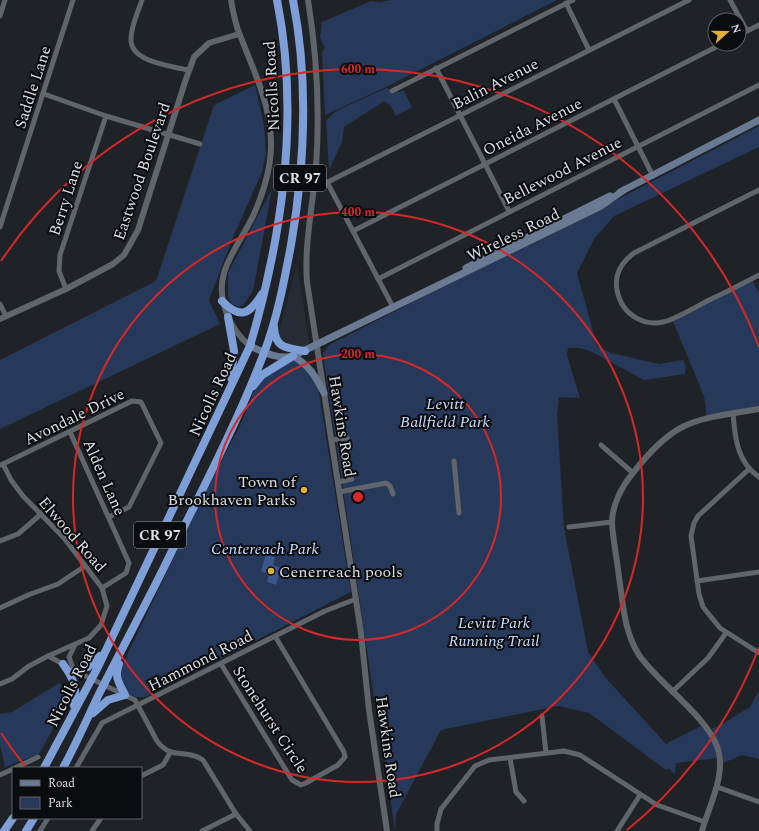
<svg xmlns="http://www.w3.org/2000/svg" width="759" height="831" font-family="Spectral,serif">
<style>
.built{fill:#252c36}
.green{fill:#26395a}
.water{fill:#39578d}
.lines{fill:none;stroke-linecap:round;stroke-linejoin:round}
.minor{stroke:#60646b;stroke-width:5}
.tertiary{stroke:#60646b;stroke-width:6}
.secondary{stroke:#6b7a93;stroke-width:7}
.trunk{stroke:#7d9ed6;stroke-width:8}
.ring{fill:none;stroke:#d62828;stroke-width:2}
.poi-dot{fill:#e1af34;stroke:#0b0c0f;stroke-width:1.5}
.labels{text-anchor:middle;stroke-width:4;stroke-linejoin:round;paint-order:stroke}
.shield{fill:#0b0c0f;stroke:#9d9fa3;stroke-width:1}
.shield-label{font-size:15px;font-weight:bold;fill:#dcdee2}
.street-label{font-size:16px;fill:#dcdee2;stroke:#0b0c0f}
.park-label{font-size:16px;font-style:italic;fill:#cbdeff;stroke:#0b0c0f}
.poi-label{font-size:16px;fill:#dcdee2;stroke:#0b0c0f;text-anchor:end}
.centre{fill:#d62828;stroke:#0b0c0f;stroke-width:2}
.ring-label{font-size:12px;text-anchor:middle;font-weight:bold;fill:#d62828;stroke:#0b0c0f;stroke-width:4;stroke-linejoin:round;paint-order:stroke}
</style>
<rect width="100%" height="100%" fill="#1f2328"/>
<!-- built -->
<polygon class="built" points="297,264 310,347 289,347 277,339"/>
<!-- green -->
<g class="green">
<polygon points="391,0 557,0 384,88 325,115 322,51 325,49 320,37 322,22 371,1 380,2"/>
<polygon points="255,85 264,125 266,153 262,172 231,242 209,300 220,324 0,429 0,360 156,281 214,105"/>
<polygon points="387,88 394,92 404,91 412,107 396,116 390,105 384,101 344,127 342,142 329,170 326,121 336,111"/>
<polygon points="759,126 759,147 614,216 594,239 577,273 597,346 611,353 659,364 683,360 686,366 685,374 644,380 590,351 579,348 568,348 567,355 580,398 559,397 557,415 564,528 588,652 605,677 666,744 701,726 713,742 717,758 676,763 675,774 668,768 666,770 589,713 558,706 441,730 396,814 395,831 381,731 378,725 323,354 329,345 526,244 528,246"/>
<polygon points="272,189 253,291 244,304 239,307 232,304 228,297 228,273"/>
<polygon points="752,279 759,294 759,409 707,418 704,396 672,319"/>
<path d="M298,359L304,361L315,369L351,592L145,697C127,699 123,688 118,674L209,484L240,426L257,383L288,361Z"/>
<polygon points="59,683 71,696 39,754 5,767 0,745 0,714 12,712"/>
<polygon points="759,690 759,759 742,755 723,763 712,728 717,727 750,707"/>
</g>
<!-- water -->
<polygon class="water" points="266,554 275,557 273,565 281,568 276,585 267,582 269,574 261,571"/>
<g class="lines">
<!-- minor -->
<g class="minor">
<path d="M142,0C138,12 131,26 131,39C130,62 171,66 188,70"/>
<polyline points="730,0 747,31"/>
<polyline points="566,3 589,50"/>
<polyline points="0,16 5,0"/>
<polyline points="739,35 759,25"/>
<polyline points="436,68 509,211"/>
<polyline points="392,91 573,0"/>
<polyline points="44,94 106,116 200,144"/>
<polyline points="614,99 653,176"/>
<polyline points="327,182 393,307"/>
<polyline points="314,189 689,0"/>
<path d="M759,190L634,253C622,262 614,274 617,290C622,316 647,330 672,319C684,314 696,307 707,301C725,293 742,284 759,275"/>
<polyline points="0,227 73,0"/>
<polyline points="353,231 722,44"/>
<polyline points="378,279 759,85"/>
<polyline points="66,289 59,271 60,255 106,116"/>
<polyline points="0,304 6,316"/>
<path d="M733,414C735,438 737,462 759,477"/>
<polyline points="70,432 129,563 126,573 102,588"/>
<polyline points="331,440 347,438"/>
<polyline points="601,445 633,473"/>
<polyline points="454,461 459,513"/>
<polyline points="1,465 132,401 141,402 161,443 129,507 109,517"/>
<polyline points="749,469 698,516 694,523 691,536 699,594 703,607 720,628 759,653"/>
<polyline points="338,482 352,479"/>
<polyline points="339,492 386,483 390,486 393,494"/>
<polyline points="569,527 612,522"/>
<polyline points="0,541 18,534 41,514"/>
<polyline points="697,581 759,572"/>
<polyline points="0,608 28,595 58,584 85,566"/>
<polyline points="48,656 65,665"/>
<polyline points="221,664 292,780 301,785 306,783 338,765 345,757 344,752 275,636"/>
<path d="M73,670L135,700L157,741C172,761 186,748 203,760L236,814L250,831"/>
<polyline points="74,671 69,657 75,645"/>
<polyline points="0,684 12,679 29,666 48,656 89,638 101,625 107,606 102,588 64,538 23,496 11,480 3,464"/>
<polyline points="672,692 708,658 726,633"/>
<polyline points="542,716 546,753"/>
<polyline points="510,758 516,792 524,801"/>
<polyline points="15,768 38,757"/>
<polyline points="76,768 102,723 325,611 356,599"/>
<polyline points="0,775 13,769"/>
<polyline points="141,776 163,765 170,753"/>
<polyline points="717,787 759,802"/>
<polyline points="40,831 48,818"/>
<polyline points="92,831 101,818"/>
<polyline points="202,831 236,814"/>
<polyline points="437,831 437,824 441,809 475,766 489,760 564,751 580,755 657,805 705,822"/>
<polyline points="617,831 640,795"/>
</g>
<!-- tertiary -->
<g class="tertiary">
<path d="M231,0C233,12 235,24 240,35C253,69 270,103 271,140C272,165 264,191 254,214C238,249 210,273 227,314C232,327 239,337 250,346"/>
<path d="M308,0C317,56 320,111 316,167C313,205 304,244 307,282L361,633L369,710L387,831"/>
<polyline points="0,319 66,289 113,264 124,255 138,230 185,82 194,57 209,43 239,34"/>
<path d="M702,831C709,806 726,775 718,749C708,717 659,684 639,655C624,632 623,603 619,577C617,559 613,540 612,523C612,505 622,486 633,473C676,418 694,420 759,409"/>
</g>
<!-- secondary -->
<g class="secondary">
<polyline points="620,192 759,120"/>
<polyline points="466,268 610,196"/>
<path d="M250,346C263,352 279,360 293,356L601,206L624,190"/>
<path d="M293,356C309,365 316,377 324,393"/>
</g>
<!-- trunk -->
<g class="trunk">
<path d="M222,301C240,320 250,314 262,294"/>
<polyline points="228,317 234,351 231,378"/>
<path d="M274,327C275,349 287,348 305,351"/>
<polyline points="253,386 262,375 293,356"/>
<path d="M63,664C73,678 78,687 74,705"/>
<polyline points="74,671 88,667 100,656"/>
<path d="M93,713L108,700L125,695C119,683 114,677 119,664"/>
<path d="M44,768L98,667L250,346C283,234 300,115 277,0"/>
<path d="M63,768C76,744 87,719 99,694C123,646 149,599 172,551C204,486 238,421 264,353C277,319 284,282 291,245C305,164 309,82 293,0"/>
<polyline points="4,831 13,818"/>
<polyline points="26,831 34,818"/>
</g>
</g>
<!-- distance rings -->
<g class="ring">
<circle cx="358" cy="497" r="143"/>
<circle cx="358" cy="497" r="285"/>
<path d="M759 647A428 428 0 0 1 627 830M25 766A428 428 0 0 1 1 733M1 261A428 428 0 0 1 759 347"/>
</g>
<!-- markers -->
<g class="poi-dot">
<circle cx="304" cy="490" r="4"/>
<circle cx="271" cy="571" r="4"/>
</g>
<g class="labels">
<!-- shield labels -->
<g class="shield">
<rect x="274" y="165" width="52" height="26" rx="3"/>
<rect x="134" y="522" width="52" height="26" rx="3"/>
</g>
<g class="shield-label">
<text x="300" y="183">CR 97</text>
<text x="160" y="540">CR 97</text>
</g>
<!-- street labels -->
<g class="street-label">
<text transform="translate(495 83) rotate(-27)" y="6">Balin Avenue</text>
<text transform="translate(271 86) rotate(-93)" y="6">Nicolls Road</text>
<text transform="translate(32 87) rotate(-72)" y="6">Saddle Lane</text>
<text transform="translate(532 126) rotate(-27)" y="6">Oneida Avenue</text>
<text transform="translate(562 170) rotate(-27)" y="6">Bellewood Avenue</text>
<text transform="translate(141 171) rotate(-71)" y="6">Eastwood Boulevard</text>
<text transform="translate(65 198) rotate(-72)" y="6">Berry Lane</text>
<text transform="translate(513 234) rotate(-26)" y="6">Wireless Road</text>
<text transform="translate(212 394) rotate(-65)" y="6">Nicolls Road</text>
<text transform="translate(74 416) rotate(-26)" y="6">Avondale Drive</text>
<text transform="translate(343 426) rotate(81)" y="6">Hawkins Road</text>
<text transform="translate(105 477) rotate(66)" y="6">Alden Lane</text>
<text transform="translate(73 534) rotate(49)" y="6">Elwood Road</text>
<text transform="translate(200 660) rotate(-27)" y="6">Hammond Road</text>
<text transform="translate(71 685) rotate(-63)" y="6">Nicolls Road</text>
<text transform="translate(271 719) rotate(57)" y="6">Stonehurst Circle</text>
<text transform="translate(389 747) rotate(82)" y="6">Hawkins Road</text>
</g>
<!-- park labels -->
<g class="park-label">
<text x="445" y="409">Levitt<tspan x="445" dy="18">Ballfield Park</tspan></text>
<text x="265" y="554">Centereach Park</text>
<text x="494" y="628">Levitt Park<tspan x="494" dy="18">Running Trail</tspan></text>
</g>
<!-- poi labels -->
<g class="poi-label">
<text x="296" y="487">Town of<tspan x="296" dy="18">Brookhaven Parks</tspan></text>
<text x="279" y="577" text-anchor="start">Cenerreach pools</text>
</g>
</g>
<circle cx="358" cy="497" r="6" class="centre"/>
<g class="ring-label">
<text x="358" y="73">600 m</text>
<text x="358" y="216">400 m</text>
<text x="358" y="358">200 m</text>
</g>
<!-- legend -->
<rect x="12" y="767" width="130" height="52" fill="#0b0c0f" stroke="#5f6063"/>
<rect x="20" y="780" width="20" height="6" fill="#6b7a93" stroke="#5f6063"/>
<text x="48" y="787" font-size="12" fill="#dcdee2">Road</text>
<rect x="20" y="797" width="20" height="12" fill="#26395a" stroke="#5f6063"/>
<text x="48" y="807" font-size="12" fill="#dcdee2">Park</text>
<!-- north arrow -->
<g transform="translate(727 32) rotate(69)"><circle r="19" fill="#0b0c0f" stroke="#5f6063"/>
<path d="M0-3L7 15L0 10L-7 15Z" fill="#e1af34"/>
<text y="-6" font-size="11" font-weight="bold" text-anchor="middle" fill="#dcdee2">N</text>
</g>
</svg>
